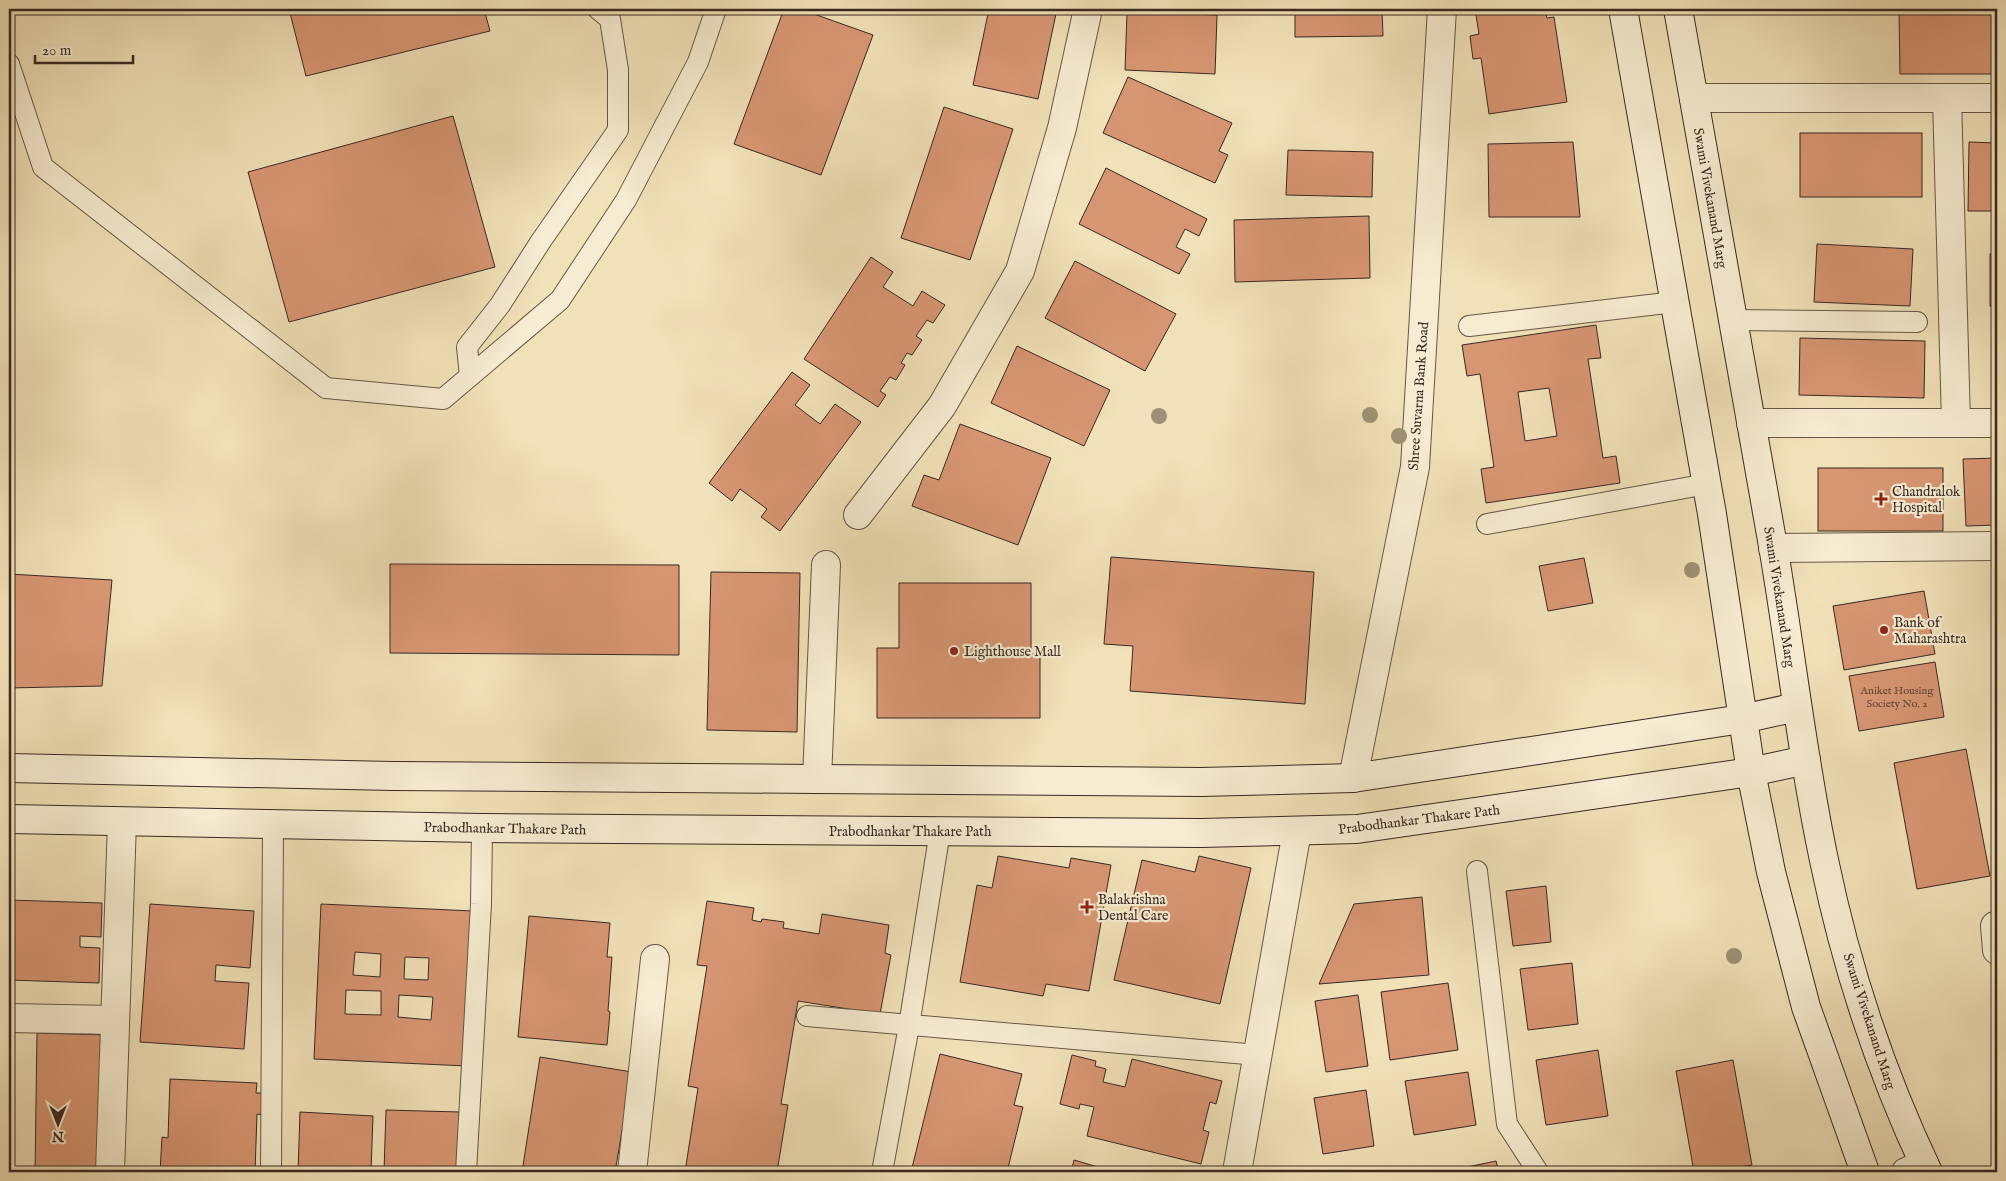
<svg xmlns="http://www.w3.org/2000/svg" width="2006" height="1181" font-family="'IM FELL English',serif">
<style>
.building{fill:#d79672;stroke:#382923;fill-rule:evenodd}
.lines{fill:none;stroke-linecap:round;stroke-linejoin:round}
.lane-casing{stroke:#665748;stroke-width:22}
.street-casing{stroke:#665748;stroke-width:30}
.secondary-casing{stroke:#382923;stroke-width:30}
.lane{stroke:#f6ecd1;stroke-width:20}
.street{stroke:#f6ecd1;stroke-width:28}
.secondary{stroke:#f6ecd1;stroke-width:28}
.tree{fill:#9d9175}
.poi-dot{fill:#8f2418;stroke:#f6ecd1;stroke-width:2}
.labels{text-anchor:middle;stroke-width:4.5;stroke-linejoin:round;paint-order:stroke}
.number-label{font-size:11px;fill:#604437}
.street-label{font-size:14px;fill:#382923;stroke:#f6ecd1}
.poi-label{font-size:14px;fill:#382923;stroke:#f6ecd1;text-anchor:start}
</style>
<rect width="100%" height="100%" fill="#f1e1b8"/>
<filter id="stains"><feTurbulence type="fractalNoise" baseFrequency=".004" numOctaves="4"/><feColorMatrix values="0 0 0 0 .2 0 0 0 0 .09 0 0 0 0 .02 0 0 0 .5 -.17"/></filter>
<radialGradient id="worn" r=".72"><stop offset=".6" stop-color="#630" stop-opacity="0"/><stop offset="1" stop-color="#630" stop-opacity=".3"/></radialGradient>
<!-- building -->
<g class="building">
<polygon points="289,9 484,9 490,31 306,76"/>
<polygon points="784,9 800,9 873,35 821,175 734,144"/>
<polygon points="989,9 1057,9 1038,99 973,85"/>
<polygon points="1295,9 1382,9 1383,36 1295,37"/>
<polygon points="1475,9 1545,9 1547,18 1554,17 1567,102 1489,114 1481,58 1473,59 1470,36 1479,34"/>
<polygon points="1899,9 1997,9 1997,74 1900,74"/>
<polygon points="1127,12 1217,15 1215,74 1125,70"/>
<polygon points="1128,77 1232,123 1219,151 1228,155 1215,183 1103,133"/>
<polygon points="944,107 1013,129 970,260 901,238"/>
<polygon points="453,116 495,267 289,322 248,172"/>
<rect x="1800" y="133" width="122" height="64"/>
<polygon points="1573,142 1580,217 1489,217 1488,144"/>
<polygon points="1969,142 1997,143 1997,211 1968,211"/>
<polygon points="1288,150 1373,152 1372,197 1286,195"/>
<polygon points="1106,168 1207,219 1199,236 1185,229 1176,247 1190,254 1179,274 1079,224"/>
<polygon points="1369,216 1370,278 1235,282 1234,220"/>
<polygon points="1817,244 1913,249 1910,306 1814,302"/>
<rect x="1990" y="254" width="7" height="52"/>
<polygon points="871,257 893,272 883,287 913,306 922,291 945,305 933,323 927,320 916,336 922,340 912,355 907,353 901,363 905,365 896,380 890,377 880,391 886,395 878,407 804,359"/>
<polygon points="1075,261 1176,314 1145,371 1045,318"/>
<path d="M1596,325L1601,358L1588,359L1603,458L1616,456L1620,483L1486,503L1481,469L1494,467L1480,374L1467,376L1462,345ZM1549,388L1557,436L1525,441L1518,392Z"/>
<polygon points="1800,338 1925,341 1924,398 1799,395"/>
<polygon points="1017,346 1110,390 1084,446 991,403"/>
<polygon points="1995,355 1997,355 1997,406"/>
<polygon points="792,372 810,385 795,405 820,424 835,404 861,422 780,531 761,517 767,509 740,489 732,501 709,483"/>
<polygon points="960,424 1051,458 1018,545 912,506 924,475 939,480"/>
<polygon points="1997,458 1997,525 1966,526 1963,459"/>
<rect x="1818" y="468" width="125" height="63"/>
<polygon points="1111,557 1314,572 1305,704 1130,691 1133,646 1104,644"/>
<polygon points="1584,558 1593,603 1548,611 1539,566"/>
<polygon points="390,564 679,565 679,655 390,653"/>
<polygon points="711,572 800,573 797,732 707,730"/>
<polygon points="9,574 112,580 102,686 9,688"/>
<polygon points="899,583 1031,583 1031,654 1040,654 1040,718 877,718 877,648 899,648"/>
<polygon points="1924,591 1935,654 1844,670 1833,606"/>
<polygon points="1935,662 1944,717 1859,731 1849,676"/>
<polygon points="1966,749 1990,876 1917,889 1894,763"/>
<polygon points="998,856 1069,868 1071,858 1111,865 1089,991 1046,984 1043,996 960,982 977,885 992,888"/>
<polygon points="1199,856 1251,868 1220,1004 1114,980 1142,860 1195,872"/>
<polygon points="1546,886 1551,942 1513,946 1506,891"/>
<polygon points="1422,897 1429,975 1319,984 1354,904"/>
<polygon points="9,900 102,903 101,937 80,936 80,947 100,948 99,983 9,980"/>
<polygon points="707,901 754,908 752,920 761,922 762,919 784,922 783,928 819,934 822,914 889,925 885,953 891,955 880,1014 798,1001 781,1104 788,1105 777,1172 685,1172 698,1088 688,1086 707,966 697,965"/>
<polygon points="150,904 254,911 250,968 216,965 215,981 249,983 244,1049 140,1042"/>
<path d="M321,904L473,911L467,1066L314,1059ZM355,952L381,954L380,977L353,975ZM405,957L429,958L428,980L404,979ZM346,990L381,991V1015L345,1014ZM399,995L433,997L431,1020L398,1017Z"/>
<polygon points="529,916 610,923 607,957 612,957 608,1011 610,1012 607,1045 518,1037"/>
<polygon points="1572,963 1578,1024 1528,1030 1520,969"/>
<polygon points="1448,983 1458,1050 1390,1060 1381,992"/>
<polygon points="1358,995 1368,1066 1326,1072 1315,1001"/>
<polygon points="37,1033 110,1035 102,1172 35,1172"/>
<polygon points="1598,1050 1608,1116 1546,1125 1536,1060"/>
<polygon points="940,1054 1022,1074 1014,1105 1023,1107 1007,1172 911,1172"/>
<polygon points="1072,1055 1096,1061 1095,1066 1106,1069 1103,1082 1125,1087 1132,1059 1222,1081 1216,1104 1210,1102 1203,1130 1209,1132 1201,1164 1087,1136 1094,1107 1080,1104 1079,1109 1060,1104"/>
<polygon points="540,1057 632,1072 615,1172 522,1172"/>
<polygon points="1733,1060 1752,1165 1711,1172 1694,1172 1676,1071"/>
<polygon points="1468,1072 1476,1125 1414,1135 1405,1081"/>
<polygon points="170,1079 257,1083 256,1093 264,1093 263,1115 257,1114 255,1172 160,1172 162,1137 168,1138"/>
<polygon points="1366,1090 1374,1146 1323,1154 1314,1098"/>
<polygon points="386,1110 460,1112 458,1172 384,1172"/>
<polygon points="300,1112 373,1116 371,1172 298,1172"/>
<polygon points="1074,1160 1115,1172 1071,1172"/>
<polygon points="1496,1161 1499,1172 1449,1172 1448,1171"/>
</g>
<g class="lines">
<defs>
<g id="lane">
<polyline points="9,64 43,167 326,388 443,399 560,300 626,200 698,62 716,9"/>
<polyline points="1733,320 1917,322"/>
<polyline points="1469,326 1675,302"/>
<polyline points="470,376 467,347 500,305 541,241 618,130 618,70 610,19 598,9"/>
<polyline points="1487,524 1707,484"/>
<polyline points="1477,871 1507,1124 1538,1172"/>
<polyline points="807,1016 1258,1055"/>
<polyline points="271,1172 273,824"/>
<polyline points="466,1172 481,904 482,828"/>
<polyline points="882,1172 909,1026 940,831"/>
</g>
<g id="street">
<polyline points="1694,98 1997,98"/>
<polyline points="1947,98 1956,423"/>
<polyline points="1751,423 1997,423"/>
<polyline points="858,515 942,406 1020,271 1062,128 1088,9"/>
<polyline points="1773,548 1997,546"/>
<polyline points="1353,778 1415,467 1442,9"/>
<polyline points="817,779 826,565"/>
<polyline points="1995,926 1997,950"/>
<polyline points="9,1018 114,1020"/>
<polyline points="110,1172 122,822"/>
<polyline points="632,1172 655,959"/>
<polyline points="1237,1172 1297,831"/>
<polyline points="1906,1172 1924,1164"/>
</g>
<g id="secondary">
<polyline points="1623,9 1712,514 1751,772 1771,872 1806,1007 1865,1172"/>
<path d="M1678,9C1710,188 1742,367 1773,546C1791,651 1802,756 1824,860C1846,967 1881,1073 1928,1172"/>
<polyline points="9,768 393,776 817,779 1201,782 1353,778 1742,719 1797,707"/>
<polyline points="9,819 482,828 1201,833 1357,829 1751,772 1806,760"/>
</g>
</defs>
<!-- lane casing -->
<use href="#lane" class="lane-casing"/>
<!-- street casing -->
<use href="#street" class="street-casing"/>
<!-- secondary casing -->
<use href="#secondary" class="secondary-casing"/>
<!-- lane -->
<use href="#lane" class="lane"/>
<!-- street -->
<use href="#street" class="street"/>
<!-- secondary -->
<use href="#secondary" class="secondary"/>
</g>
<!-- trees -->
<g class="tree">
<circle cx="1370" cy="415" r="8"/>
<circle cx="1159" cy="416" r="8"/>
<circle cx="1399" cy="436" r="8"/>
<circle cx="1692" cy="570" r="8"/>
<circle cx="1734" cy="956" r="8"/>
</g>
<!-- markers -->
<g class="poi-dot">
<path d="M1878.5 491.5h5v5h5v5h-5v5h-5v-5h-5v-5h5z"/>
<circle cx="1884" cy="630" r="5"/>
<circle cx="954" cy="651" r="5"/>
<path d="M1084.5 899.5h5v5h5v5h-5v5h-5v-5h-5v-5h5z"/>
</g>
<g class="labels">
<!-- number labels -->
<g class="number-label">
<text x="1897" y="694">Aniket Housing<tspan x="1897" dy="13">Society No. 2</tspan></text>
</g>
<!-- street labels -->
<g class="street-label">
<text transform="translate(1711 198) rotate(80)" y="5">Swami Vivekanand Marg</text>
<text transform="translate(1418 396) rotate(-86)" y="5">Shree Suvarna Bank Road</text>
<text transform="translate(1780 597) rotate(81)" y="5">Swami Vivekanand Marg</text>
<text transform="translate(1419 819) rotate(-7)" y="5">Prabodhankar Thakare Path</text>
<text transform="translate(505 828) rotate(1)" y="5">Prabodhankar Thakare Path</text>
<text x="910" y="836">Prabodhankar Thakare Path</text>
<text transform="translate(1870 1021) rotate(72)" y="5">Swami Vivekanand Marg</text>
</g>
<!-- poi labels -->
<g class="poi-label">
<text x="1892" y="496">Chandralok<tspan x="1892" dy="16">Hospital</tspan></text>
<text x="1894" y="627">Bank of<tspan x="1894" dy="16">Maharashtra</tspan></text>
<text x="964" y="656">Lighthouse Mall</text>
<text x="1098" y="904">Balakrishna<tspan x="1098" dy="16">Dental Care</tspan></text>
</g>
</g>
<!-- margin -->
<rect width="2006" height="1181" fill="none" stroke="#f1e1b8" stroke-width="30"/>
<rect x="10" y="10" width="1986" height="1161" fill="none" stroke="#382923" stroke-width="2.5"/>
<rect x="15" y="15" width="1976" height="1151" fill="none" stroke="#382923"/>
<!-- north arrow -->
<g transform="translate(58 1124) rotate(180)" stroke="#f6ecd1" stroke-width="4" paint-order="stroke">
<path d="M0-4L9 19L0 12L-9 19Z" fill="#382923"/>
<text y="-8" font-size="14" font-weight="bold" text-anchor="middle" fill="#382923">N</text>
</g>
<!-- scale -->
<path d="M35 55v8h98v-8" fill="none" stroke="#382923" stroke-width="2.5"/>
<text x="42" y="55" font-size="15" fill="#382923" stroke="#f6ecd1" stroke-width="4" paint-order="stroke">20 m</text>
<rect width="100%" height="100%" filter="url(#stains)"/>
<rect width="100%" height="100%" fill="url(#worn)"/>
</svg>
